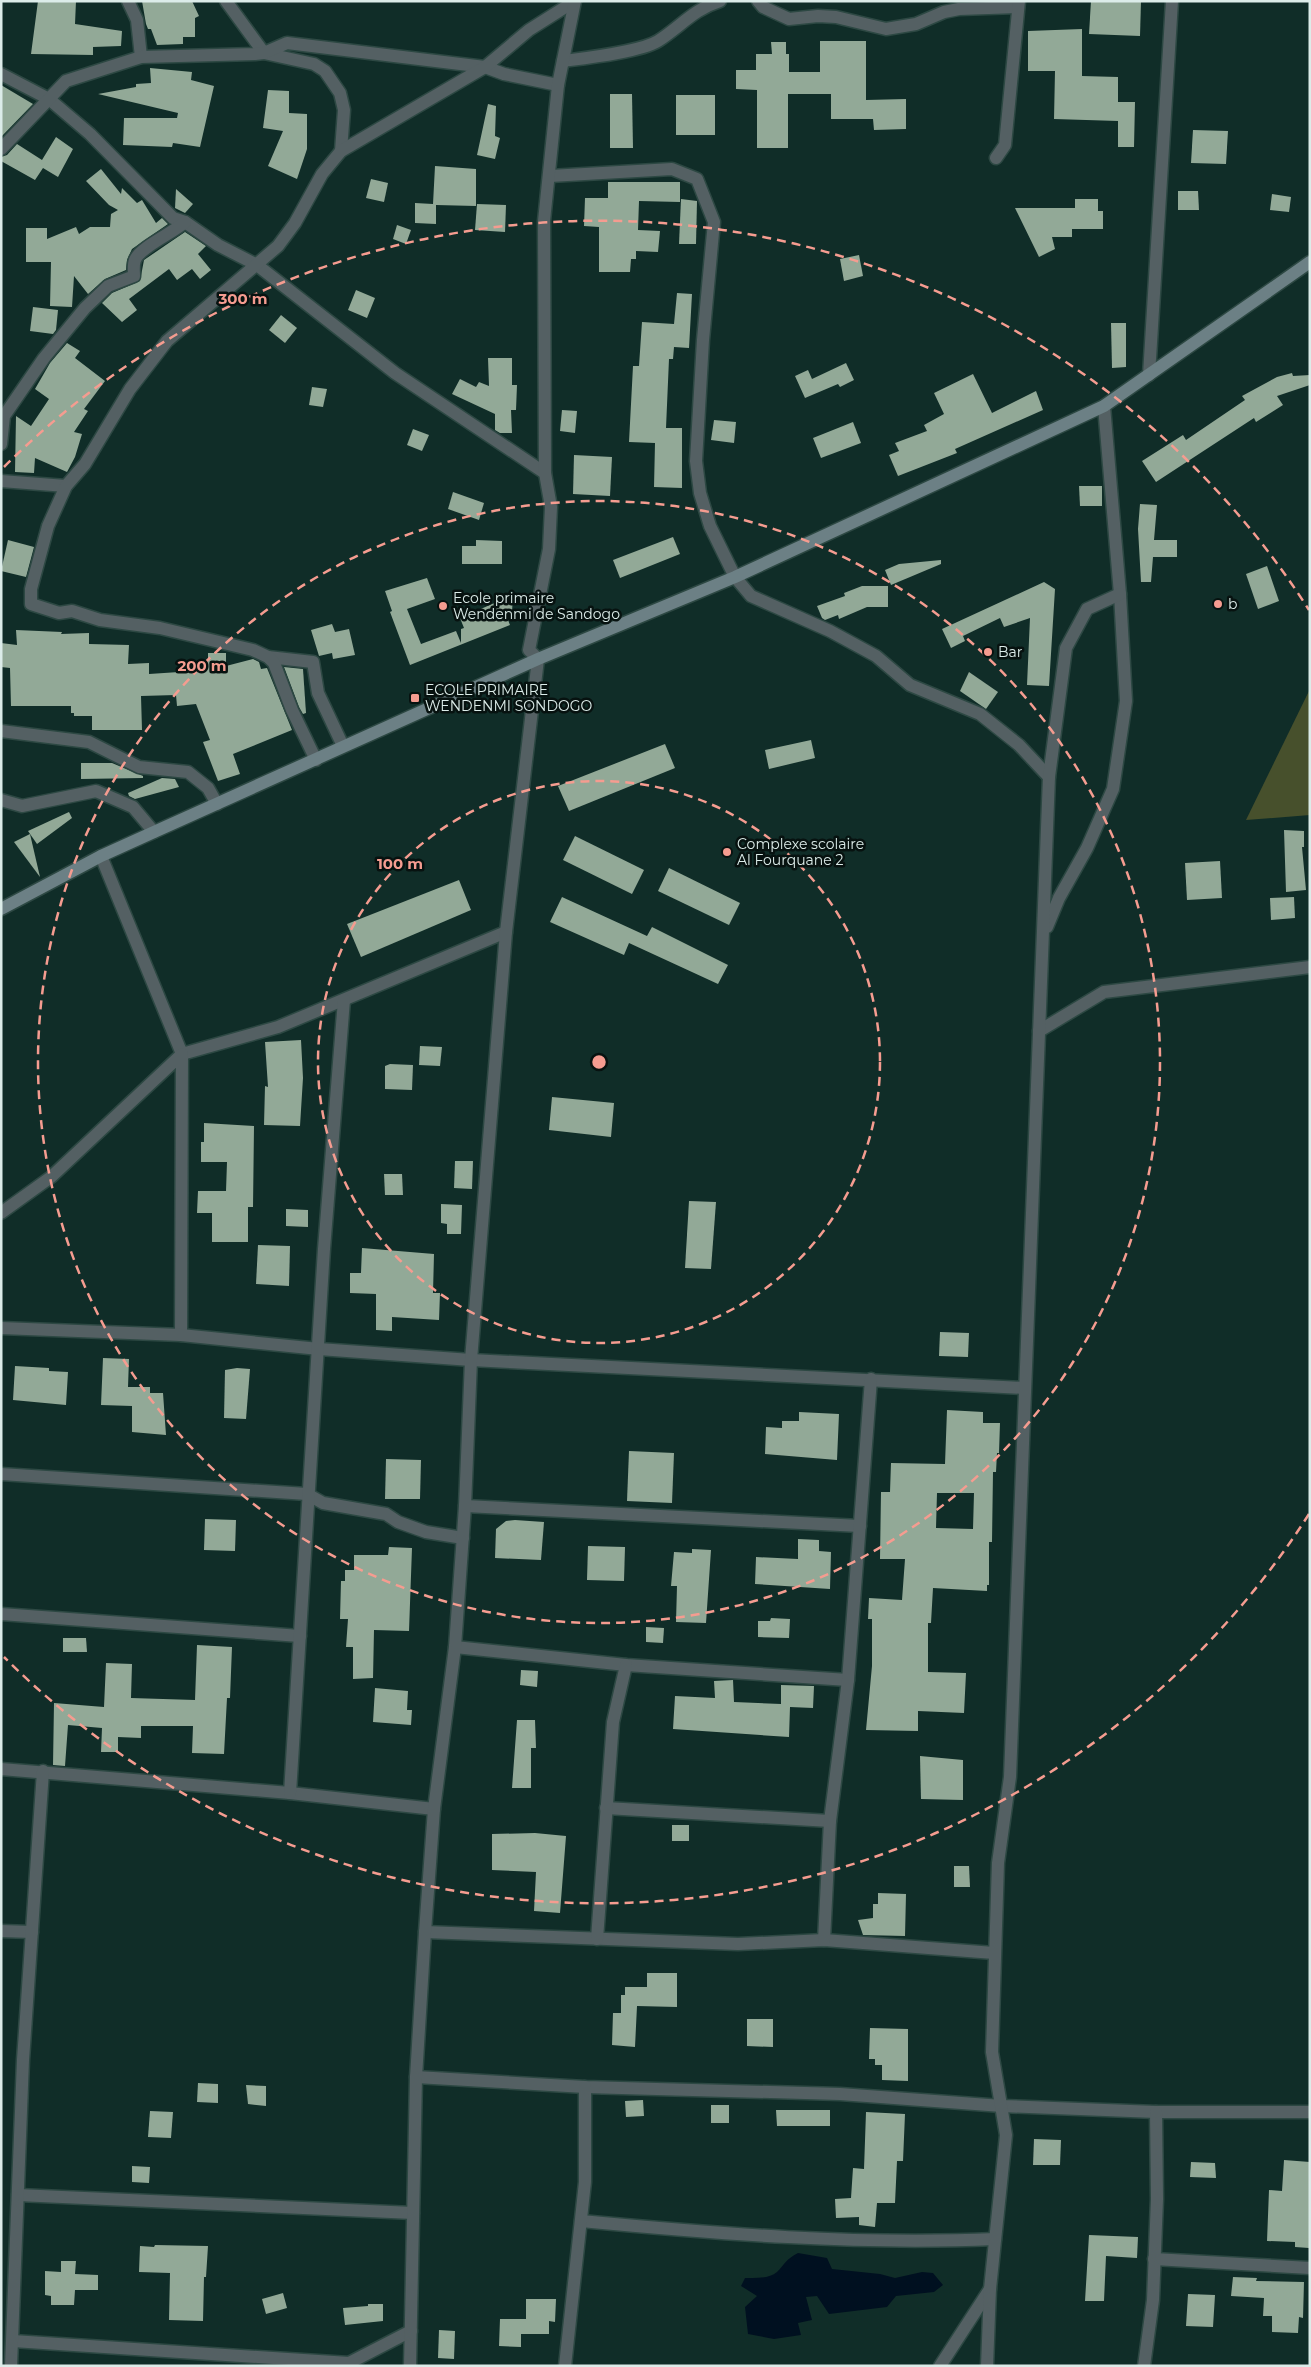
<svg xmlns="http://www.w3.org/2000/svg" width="1311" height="2367" font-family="Montserrat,sans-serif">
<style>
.forest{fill:#47502c}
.water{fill:#001020}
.building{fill:#92a997;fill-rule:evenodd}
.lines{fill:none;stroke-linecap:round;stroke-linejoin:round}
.street-casing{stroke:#2d4843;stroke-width:15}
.secondary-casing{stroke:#2d4843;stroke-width:15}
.street{stroke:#546063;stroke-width:12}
.secondary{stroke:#6c8085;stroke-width:12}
.ring{fill:none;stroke:#f59c90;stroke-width:2.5;stroke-dasharray:9 6}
.poi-dot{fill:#f59c90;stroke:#071210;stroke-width:2}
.labels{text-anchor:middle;stroke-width:5;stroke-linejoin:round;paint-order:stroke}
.poi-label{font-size:14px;fill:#dcece9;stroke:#071210;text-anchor:start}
.centre{fill:#f59c90;stroke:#071210;stroke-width:2.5}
.ring-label{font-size:15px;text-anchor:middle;font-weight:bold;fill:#f59c90;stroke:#071210;stroke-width:5;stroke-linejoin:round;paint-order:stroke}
</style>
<rect width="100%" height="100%" fill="#102d28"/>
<!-- forest -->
<polygon class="forest" points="1310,689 1310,815 1246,820"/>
<!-- water -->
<path class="water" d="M798,2253L827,2258L832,2269L880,2274L895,2278L922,2272L933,2273L943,2285L934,2292L896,2296L887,2307L829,2314L817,2296L806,2297L812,2320L798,2323L801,2335L774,2339L748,2334L745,2307L757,2296L741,2286L745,2278C755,2278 769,2279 777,2272C785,2264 786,2259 798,2253Z"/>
<!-- building -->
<g class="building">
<polygon points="38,1 76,1 75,24 122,31 121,46 93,47 93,55 31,54"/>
<polygon points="142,1 192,1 199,16 195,18 195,37 183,37 183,44 157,45 151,29 148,29 146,24"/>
<polygon points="1091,1 1141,1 1140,36 1089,34"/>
<polygon points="1082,29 1082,76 1118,77 1118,102 1135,102 1134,147 1118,147 1118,121 1054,119 1055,71 1028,71 1028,31"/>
<polygon points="820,41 866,41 866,100 906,99 906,129 874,130 873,119 831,119 831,94 788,94 788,148 757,148 757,90 736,89 736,70 756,70 756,54 772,54 771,42 786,42 786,54 789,54 789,72 820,72"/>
<polygon points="150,68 192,72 191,80 214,86 200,147 173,143 172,147 123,145 124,118 177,118 178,113 98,94 136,87 136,84 151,83"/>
<polygon points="1,85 33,104 1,137"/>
<polygon points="268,90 289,91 289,113 307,114 307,149 297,179 268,166 283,131 263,128"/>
<polygon points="610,94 632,94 633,148 610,148"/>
<rect x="676" y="95" width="39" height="40"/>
<polygon points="488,104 496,106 495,136 500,138 495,159 477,155"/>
<polygon points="1193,130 1228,131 1226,164 1191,163"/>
<polygon points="56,137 73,149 58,177 43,168 35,180 1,161 1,157 7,155 17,144 42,160"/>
<polygon points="435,166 476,169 476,206 436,205 436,224 415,223 415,203 433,204"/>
<polygon points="101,169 121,194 122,188 137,203 142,200 156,223 162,218 168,224 132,249 127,260 126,270 105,279 88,294 74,276 72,307 50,306 51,262 26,262 26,228 47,228 47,239 76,227 79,234 90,227 110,227 111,214 118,210 109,205 86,181"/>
<polygon points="371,179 388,183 384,202 366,198"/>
<polygon points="608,182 680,182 680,202 639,201 638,230 660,231 658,252 636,251 636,259 631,259 630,272 599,272 599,227 584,226 585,198 608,198"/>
<polygon points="176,189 193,204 185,213 175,208"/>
<polygon points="1178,191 1198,191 1199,210 1178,210"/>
<polygon points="1272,194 1291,197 1289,212 1270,210"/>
<polygon points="681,199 697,201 696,244 679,244"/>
<polygon points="1075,199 1098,199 1098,211 1103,211 1103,229 1072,229 1072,237 1052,237 1055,249 1039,257 1015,208 1075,208"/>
<polygon points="477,204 506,205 505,232 475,230"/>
<polygon points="397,225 411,230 406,244 393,239"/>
<polygon points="185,232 206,246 198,254 211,270 200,279 192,269 177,280 169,269 129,299 137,310 122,322 102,303 112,293 140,281 144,260"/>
<polygon points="859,255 863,276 844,281 840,259"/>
<polygon points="356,290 375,298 367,318 348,310"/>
<polygon points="677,293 692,294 689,348 674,347 673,359 669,359 666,428 682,428 682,488 654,487 655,443 629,442 633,366 639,366 642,322 674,324"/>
<polygon points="33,307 58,310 56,330 53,334 30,331"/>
<polygon points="281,315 297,328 285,343 269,330"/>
<polygon points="1111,323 1126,323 1126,367 1112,368"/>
<polygon points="67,343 80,351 75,358 105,381 84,409 88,411 74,432 82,434 75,457 67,472 35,458 34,473 15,472 16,416 31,426 49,399 35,389 50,363"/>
<polygon points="488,358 512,358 512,385 517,385 516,410 511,410 512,433 500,433 495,430 495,414 452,394 460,379 476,387 479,382 489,386"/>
<polygon points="846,363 854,380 840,387 838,384 805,398 795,376 808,370 812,379"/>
<polygon points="1292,373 1293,376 1310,375 1310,385 1277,396 1283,405 1256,422 1254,418 1156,482 1142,461 1183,435 1186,440 1245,400 1242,396 1277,377"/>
<polygon points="973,374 992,413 1036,391 1043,410 955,449 957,453 898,476 889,455 899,451 895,443 927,431 924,425 944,414 934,393"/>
<polygon points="312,387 327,389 323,407 309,405"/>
<polygon points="562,410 577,411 575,433 560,431"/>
<polygon points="714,420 736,422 734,443 711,440"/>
<polygon points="853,422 861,443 821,458 813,438"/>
<polygon points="413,429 429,435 422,451 407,445"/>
<polygon points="574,455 612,457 610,496 573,494"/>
<polygon points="1079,486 1102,486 1102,506 1080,506"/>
<polygon points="453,492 484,503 479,520 448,509"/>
<polygon points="1140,504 1157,505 1154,540 1177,540 1177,557 1153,557 1151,582 1141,582 1138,529"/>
<polygon points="673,537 680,554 620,578 613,560"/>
<polygon points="8,540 34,547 26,577 1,571"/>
<polygon points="476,540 502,541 502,564 462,564 462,546 476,546"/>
<polygon points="941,560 941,564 891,585 885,570 899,564"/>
<polygon points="1267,566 1279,601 1258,609 1246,574"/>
<polygon points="427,578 435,599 407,609 421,644 456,631 461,643 461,629 464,628 460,618 513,595 512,612 506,615 510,625 410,665 390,612 392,611 385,591"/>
<polygon points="1044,582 1055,589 1049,686 1027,685 1030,618 1004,627 1000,618 963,636 965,641 951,648 942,629"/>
<polygon points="862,586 888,586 888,607 867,607 839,619 838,615 825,620 822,618 817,606 845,596 844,593"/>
<polygon points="332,624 335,632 349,629 355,655 333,659 332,653 319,656 311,630"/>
<polygon points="16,630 62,632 61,634 89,633 89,644 129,645 128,664 149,663 149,674 179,672 179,662 208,662 208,653 226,653 226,666 253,659 259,662 261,669 267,668 292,730 233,754 240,774 218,781 203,742 210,740 196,704 177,706 176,695 141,696 142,730 92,730 92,716 74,716 74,713 71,713 71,706 11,706 10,668 1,667 1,643 17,645"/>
<polygon points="284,667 303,669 306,713 303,714 299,707"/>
<polygon points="969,672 998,692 986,709 960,691"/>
<polygon points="811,740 815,758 769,769 765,750"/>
<polygon points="665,744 675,768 569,811 558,786"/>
<polygon points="81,763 112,763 143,776 143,778 81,779"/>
<polygon points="162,778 175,779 179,787 135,799 129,796 128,793"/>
<polygon points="69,812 72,818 37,844 28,831"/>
<polygon points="1284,830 1304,831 1304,847 1302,847 1306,890 1286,892"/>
<polygon points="30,834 40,877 14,842"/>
<polygon points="575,836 644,870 632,894 563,860"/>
<polygon points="1220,861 1222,898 1187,900 1185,863"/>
<polygon points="669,868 740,903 729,925 658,891"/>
<polygon points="459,880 471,910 361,957 347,924"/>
<polygon points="562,897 647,936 652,927 728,965 718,984 629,943 624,955 550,922"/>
<polygon points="1294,897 1295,918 1271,920 1270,898"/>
<polygon points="301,1040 303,1078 300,1126 264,1125 265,1086 268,1087 265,1042"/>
<polygon points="420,1046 442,1047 440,1066 419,1065"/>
<polygon points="390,1064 413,1065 412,1090 385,1089 385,1066"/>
<polygon points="552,1097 614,1103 611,1137 549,1130"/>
<polygon points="204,1123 254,1126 253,1207 248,1207 248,1242 212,1242 212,1213 197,1213 198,1191 226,1191 227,1162 201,1162 201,1142 204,1142"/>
<polygon points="455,1161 473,1161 472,1189 454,1188"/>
<polygon points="384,1174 402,1174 403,1195 385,1195"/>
<polygon points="689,1201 716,1202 711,1269 685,1268"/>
<polygon points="441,1204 462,1205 461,1234 447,1234 447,1224 441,1223"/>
<polygon points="286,1209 308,1210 308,1227 286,1226"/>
<polygon points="258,1245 290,1246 289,1286 256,1284"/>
<polygon points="362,1248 434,1254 433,1293 440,1293 439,1320 392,1317 392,1331 376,1330 376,1294 350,1293 350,1273 361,1273"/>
<polygon points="940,1332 969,1333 968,1357 939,1356"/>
<polygon points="103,1358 129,1359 128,1387 150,1387 150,1393 163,1393 166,1435 132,1432 132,1406 101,1405"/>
<polygon points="15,1366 49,1368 49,1371 68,1372 66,1405 13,1400"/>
<polygon points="237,1368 250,1369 246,1419 224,1418 225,1370"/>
<path d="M947,1410L983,1412V1423H1000L999,1453H997L996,1472H993L992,1542H989V1585H987V1591L933,1588L931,1623H928V1672L966,1673L964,1713L918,1711V1731L866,1730L872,1666V1619H868L869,1598L902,1600L905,1559H880L881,1492H890L891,1463L945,1464ZM937,1493H974L973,1529L936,1528Z"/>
<polygon points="799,1412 839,1414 837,1460 765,1454 766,1427 782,1428 782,1421 799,1421"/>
<polygon points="629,1451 674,1453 672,1503 627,1501"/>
<polygon points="386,1459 421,1460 420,1499 385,1499"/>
<polygon points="205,1519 236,1520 235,1551 204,1550"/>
<polygon points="515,1520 544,1522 541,1560 495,1558 496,1529 506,1521"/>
<polygon points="798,1539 819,1540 819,1551 831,1552 830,1589 755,1584 756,1557 798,1559"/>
<polygon points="588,1546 625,1547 624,1581 587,1580"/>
<polygon points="389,1547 412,1548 409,1631 374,1630 373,1678 353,1679 353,1647 346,1647 348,1619 340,1619 341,1581 345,1581 345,1570 354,1570 354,1555 388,1555"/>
<polygon points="692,1549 711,1550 706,1623 676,1622 677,1586 671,1586 674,1552 692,1553"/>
<polygon points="771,1618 790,1619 789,1638 758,1637 758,1621 770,1621"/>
<polygon points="646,1627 664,1628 663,1643 646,1642"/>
<polygon points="63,1638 86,1638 87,1652 63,1652"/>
<polygon points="197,1645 232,1647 230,1698 227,1698 224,1754 192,1753 193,1726 141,1726 141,1738 118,1737 118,1752 101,1752 102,1728 68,1725 65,1766 53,1765 54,1703 104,1707 106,1663 132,1664 131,1698 195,1700"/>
<polygon points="521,1670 538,1671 537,1687 520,1685"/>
<polygon points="733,1680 734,1702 781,1704 781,1685 814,1686 813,1708 790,1707 789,1737 673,1729 675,1696 715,1698 714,1681"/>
<polygon points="375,1688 408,1691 407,1710 412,1710 411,1725 373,1722"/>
<polygon points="517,1720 535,1720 536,1748 531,1748 531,1788 512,1788"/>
<polygon points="920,1756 963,1760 963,1800 921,1799"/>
<rect x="672" y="1825" width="17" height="16"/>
<polygon points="535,1833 566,1836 560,1913 534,1911 536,1872 492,1870 492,1834"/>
<polygon points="954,1866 969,1866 970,1887 954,1887"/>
<polygon points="878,1893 906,1894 905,1936 863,1935 858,1920 873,1918 873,1904 878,1904"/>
<polygon points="647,1973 677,1973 677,2007 637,2006 635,2047 612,2045 613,2013 621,2013 621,1995 625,1995 625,1987 647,1987"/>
<polygon points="747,2019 773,2019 773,2047 747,2046"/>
<polygon points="870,2028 908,2029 908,2081 882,2080 882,2065 875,2065 875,2059 869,2059"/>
<polygon points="198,2083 218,2084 218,2103 197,2102"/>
<polygon points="246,2085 266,2086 266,2106 248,2104"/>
<polygon points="643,2100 644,2116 626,2117 625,2101"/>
<rect x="711" y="2105" width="18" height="18"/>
<polygon points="776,2110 830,2110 830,2126 777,2126"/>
<polygon points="150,2111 173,2112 171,2138 148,2137"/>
<polygon points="866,2112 905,2114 903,2161 897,2161 895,2203 877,2203 875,2227 859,2225 859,2217 836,2218 835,2199 851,2198 853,2168 864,2169"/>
<polygon points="1034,2139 1061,2140 1060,2165 1033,2165"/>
<polygon points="1284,2160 1310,2162 1309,2248 1295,2247 1295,2242 1267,2241 1269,2190 1282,2191"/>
<polygon points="1191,2162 1215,2163 1216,2178 1190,2177"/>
<polygon points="132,2166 150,2167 149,2183 132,2182"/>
<polygon points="1089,2235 1138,2237 1137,2258 1106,2256 1104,2301 1085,2301"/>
<polygon points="155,2245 208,2246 206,2277 204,2277 203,2321 169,2320 170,2273 139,2272 140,2246 154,2247"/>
<polygon points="61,2261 76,2261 75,2274 98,2275 98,2290 75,2290 74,2305 51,2305 51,2296 45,2295 45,2271 61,2272"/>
<polygon points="1233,2277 1257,2278 1256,2281 1304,2282 1303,2318 1299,2317 1298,2333 1272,2332 1272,2316 1263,2316 1264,2298 1231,2296"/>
<polygon points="283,2293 287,2308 266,2314 262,2299"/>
<polygon points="1188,2294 1215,2295 1213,2327 1186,2326"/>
<polygon points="526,2299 556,2299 555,2322 549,2321 549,2334 521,2334 521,2347 499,2346 500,2319 526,2319"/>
<polygon points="368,2304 383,2304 383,2321 345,2325 343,2308 368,2306"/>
<polygon points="439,2330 455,2331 454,2359 438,2358"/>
</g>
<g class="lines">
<defs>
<g id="street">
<polyline points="128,1 137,20 141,57"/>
<polyline points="226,1 264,53 314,64 325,71 340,93 344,110 341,151"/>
<polyline points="758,1 763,7 789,19 818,16 836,17 886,29 916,24 944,12 959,9 1018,7"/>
<path d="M563,61C586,58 640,52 658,41C680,27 694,9 720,1"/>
<polyline points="1,74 49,99 90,134 173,218 185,222 218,245 257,265 395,373 545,473"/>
<polyline points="1,149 66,81 141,57 255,54 264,53 287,43 485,67 504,74 558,85"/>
<polyline points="996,158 1005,145 1019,1"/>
<polyline points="550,176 672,169 697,179 714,222 703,340 696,461 700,493 710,526 735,577 751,596 830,631 876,656 910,685 980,714 1019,745 1049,777"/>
<polyline points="1149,375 1172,1"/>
<path d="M1,444L4,416L44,358L85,308L108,286L134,276C134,271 133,265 135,260C140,247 173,233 185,222"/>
<polyline points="1,481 66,486"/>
<polyline points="268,657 313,662 318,693 343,746"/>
<polyline points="1,731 89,742 139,767 188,772 208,788 217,804"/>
<polyline points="316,760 292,710 274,663 268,657 253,650 160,628 100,620 72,611 59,613 31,604 31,589 48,526 66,486 85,464 130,389 167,341 278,246 295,223 322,174 341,151 485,67 529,30 575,1"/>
<polyline points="1,800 22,806 96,791 133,807 154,832"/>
<polyline points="101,856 182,1054 278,1027 506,932"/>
<polyline points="1047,927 1059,898 1087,848 1113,789 1126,701 1120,594 1104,406"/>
<polyline points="1039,1031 1104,992 1310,967"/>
<polyline points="1,1213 51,1177 182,1054 181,1335"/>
<polyline points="1,1328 181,1335 319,1349 471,1360 1024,1388"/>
<polyline points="1,1474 307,1494 323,1503 386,1514 398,1522 426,1532 463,1538"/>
<polyline points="465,1506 860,1526"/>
<polyline points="1,1614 300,1636"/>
<polyline points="455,1647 626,1665 848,1680"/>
<polyline points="1,1769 290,1793 434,1809"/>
<polyline points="290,1793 324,1249 344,1000"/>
<polyline points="606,1808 830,1821"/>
<polyline points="1,1931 32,1932"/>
<polyline points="425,1932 738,1944 824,1940 994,1953"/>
<polyline points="597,1939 613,1722 626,1665"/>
<polyline points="824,1940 830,1821 848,1680 871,1379"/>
<polyline points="416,2077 585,2087 840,2094 1002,2106 1156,2112 1310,2112"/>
<polyline points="18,2195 413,2213"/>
<path d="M581,2221C719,2234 857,2245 995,2239"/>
<polyline points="1154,2259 1310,2268"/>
<polyline points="13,2341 349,2363 411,2331"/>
<polyline points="11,2366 23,2060 43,1771"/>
<polyline points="410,2366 416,2077 425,1932 434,1809 455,1647 465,1506 471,1360 506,932 538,659 529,650 549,549 551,507 545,473 544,221 558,85 575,1"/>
<polyline points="565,2366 585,2182 585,2087"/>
<polyline points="940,2366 990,2289"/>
<polyline points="987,2366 990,2289 1006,2135 992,2052 998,1863 1010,1777 1049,777 1066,648 1087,609 1120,594"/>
<polyline points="1144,2366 1153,2300 1157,2199 1156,2112"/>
</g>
<polyline id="secondary" points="1,909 101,856 154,832 538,659 735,577 1104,406 1310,262"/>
</defs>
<!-- street casing -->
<use href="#street" class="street-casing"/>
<!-- secondary casing -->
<use href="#secondary" class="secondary-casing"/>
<!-- street -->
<use href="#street" class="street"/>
<!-- secondary -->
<use href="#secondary" class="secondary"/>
</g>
<!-- distance rings -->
<g class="ring">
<circle cx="599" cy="1062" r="281"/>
<circle cx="599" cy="1062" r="561"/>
<path d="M1309 1514A842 842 0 0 1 4 1657M4 467A842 842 0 0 1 1309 610"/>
</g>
<!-- markers -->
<g class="poi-dot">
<circle cx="1218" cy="604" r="5"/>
<circle cx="443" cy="606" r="5"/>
<circle cx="988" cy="652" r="5"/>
<rect x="410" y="693" width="10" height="10" rx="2.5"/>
<circle cx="727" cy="852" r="5"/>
</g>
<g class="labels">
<!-- poi labels -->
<g class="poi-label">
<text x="453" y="603">Ecole primaire<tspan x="453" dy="16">Wendenmi de Sandogo</tspan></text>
<text x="1228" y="609">b</text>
<text x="998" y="657">Bar</text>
<text x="425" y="695">ECOLE PRIMAIRE<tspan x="425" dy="16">WENDENMI SONDOGO</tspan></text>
<text x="737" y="849">Complexe scolaire<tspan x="737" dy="16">Al Fourquane 2</tspan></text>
</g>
</g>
<circle cx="599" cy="1062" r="8" class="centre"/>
<g class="ring-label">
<text x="243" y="304">300 m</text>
<text x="202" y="671">200 m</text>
<text x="400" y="869">100 m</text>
</g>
<!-- border -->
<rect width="1311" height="2367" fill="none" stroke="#dcece9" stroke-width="5"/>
</svg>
